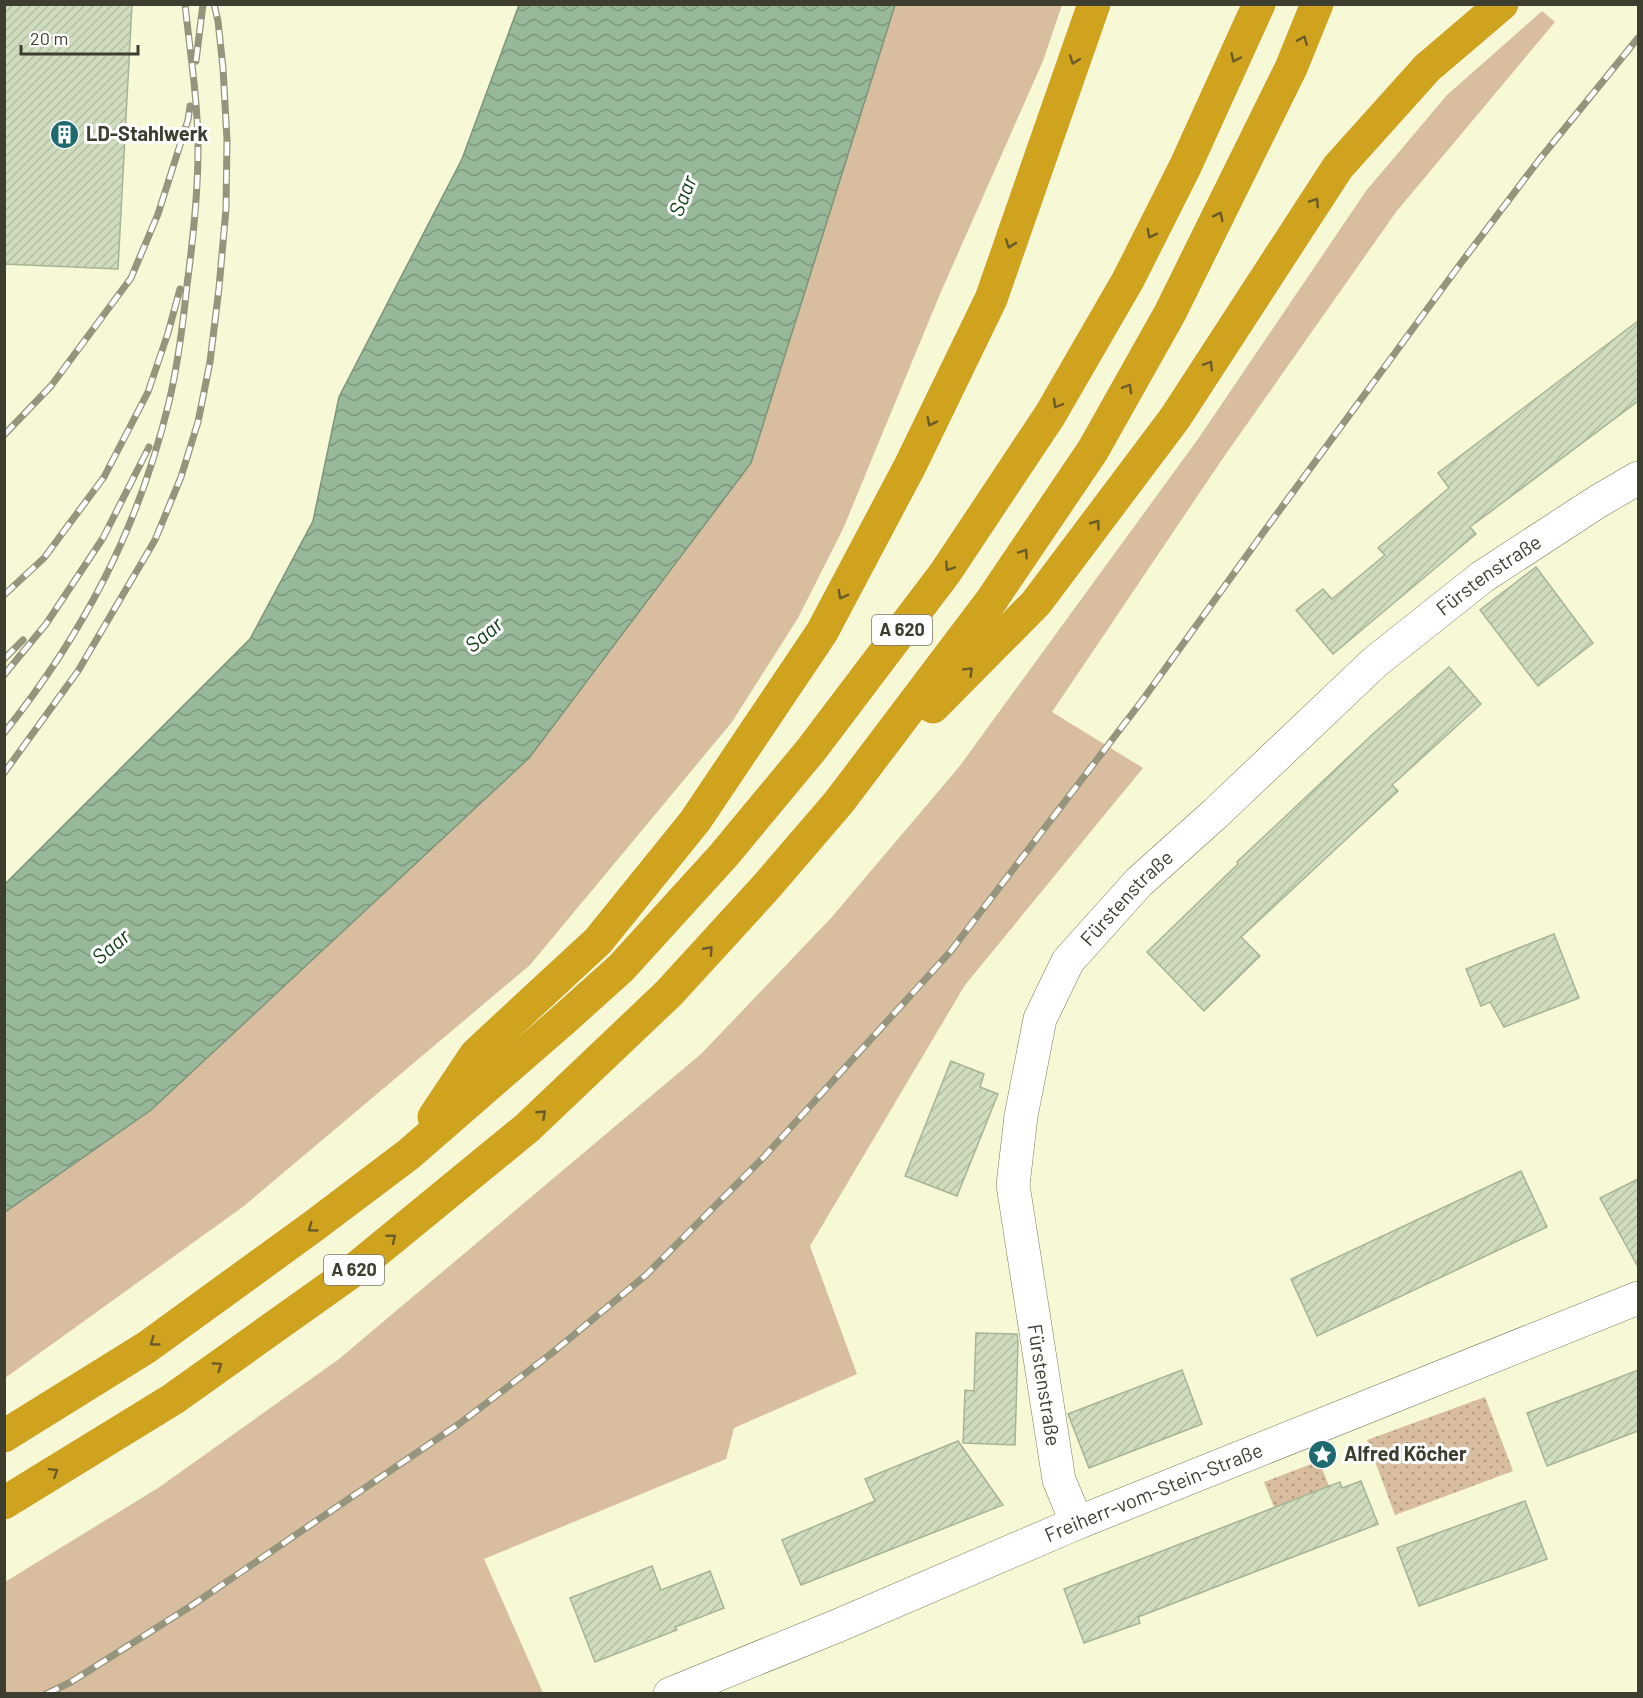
<svg xmlns="http://www.w3.org/2000/svg" width="1643" height="1698" font-family="Barlow,sans-serif">
<style>
.green{fill:#d8bd9f}
.garden{fill:url(#garden-dots)}
.water{fill:url(#water-waves);stroke:#7d947a;stroke-width:1.5}
.building{fill:url(#building-hatch);stroke:#a7b496;stroke-width:1.5}
.lines{fill:none;stroke-linecap:round;stroke-linejoin:round}
.minor-casing{stroke:#79795b;stroke-width:34}
.highway-casing{stroke:#fff;stroke-width:34}
.minor{stroke:#fff;stroke-width:33}
.highway{stroke:#cfa31d;stroke-width:33}
.rail-casing{stroke:#95957e;stroke-width:7}
.rail{stroke:#fff;stroke-width:4.5;stroke-dasharray:14;stroke-linecap:butt}
.oneway{stroke:#6a5c2a}
.labels{text-anchor:middle;stroke-width:6;stroke-linejoin:round;paint-order:stroke}
.shield{fill:#fff;stroke:#78786e;stroke-width:1.5}
.shield-label{font-size:18px;font-weight:bold;fill:#3e3e30}
.poi-label{font-size:20px;font-weight:bold;fill:#3e3e30;stroke:#fff;text-anchor:start}
.street-label{font-size:20px;fill:#3e3e30;stroke:#fff}
.water-label{font-size:21px;font-style:italic;fill:#0c3d12;stroke:#fff}
</style>
<defs>
<pattern id="garden-dots" width="8" height="8" patternUnits="userSpaceOnUse" patternTransform="scale(1.5)"><rect width="8" height="8" fill="#d8bd9f"/><path d="M2 2h.1M6 6h.1" fill="none" stroke="#b19b82" stroke-width="1.8" stroke-linecap="round"/></pattern>
<pattern id="water-waves" width="16" height="10" patternUnits="userSpaceOnUse" patternTransform="scale(1.5)"><rect width="16" height="10" fill="#98b999"/><path d="M0 5q4-4 8 0t8 0" fill="none" stroke="#7d987d"/></pattern>
<pattern id="building-hatch" width="6" height="6" patternUnits="userSpaceOnUse" patternTransform="scale(1.5)"><rect width="6" height="6" fill="#cfdcbd"/><path d="M-1 1l2-2M0 6l6-6M5 7l2-2" fill="none" stroke="#b3bea3"/></pattern>
</defs>
<rect width="100%" height="100%" fill="#f7f8d6"/>
<!-- green -->
<g class="green">
<polygon points="895,5 1062,5 1043,61 940,294 843,529 798,618 732,722 530,965 244,1206 5,1378 5,1212 151,1110 529,758 751,463"/>
<polygon points="1542,11 1555,22 1396,212 1221,461 1052,712 1143,768 965,985 810,1246 857,1374 734,1428 726,1459 484,1559 543,1693 5,1693 5,1582 158,1488 339,1359 701,1054 831,918 959,767 1198,439 1366,191 1447,95"/>
</g>
<!-- garden -->
<g class="garden">
<polygon points="1485,1397 1513,1471 1395,1515 1367,1440"/>
<polygon points="1319,1461 1329,1486 1274,1507 1264,1482"/>
</g>
<!-- water -->
<polygon class="water" points="519,5 895,5 751,463 529,758 151,1110 5,1212 5,884 250,639 313,521 339,397 462,159"/>
<!-- building -->
<g class="building">
<polygon points="4,4 132,4 118,269 4,264"/>
<polygon points="1638,321 1638,401 1470,527 1476,534 1333,654 1296,610 1323,589 1332,599 1385,555 1378,548 1449,488 1438,473"/>
<polygon points="1536,567 1593,643 1538,686 1480,610"/>
<polygon points="1449,667 1481,704 1392,785 1398,791 1241,937 1260,956 1204,1011 1147,952 1238,864 1237,862 1374,733"/>
<polygon points="1554,934 1579,998 1504,1027 1490,1002 1481,1006 1466,969"/>
<polygon points="951,1061 984,1074 980,1087 998,1094 957,1196 905,1176"/>
<polygon points="1521,1171 1547,1227 1317,1336 1291,1279"/>
<polygon points="1638,1179 1638,1267 1600,1198"/>
<polygon points="976,1333 1017,1334 1018,1342 1015,1445 963,1443 965,1390 974,1391"/>
<polygon points="1182,1370 1202,1424 1089,1468 1068,1414"/>
<polygon points="1638,1370 1638,1431 1547,1466 1527,1413"/>
<polygon points="958,1441 1003,1505 801,1585 782,1540 875,1501 865,1479"/>
<polygon points="1361,1481 1378,1524 1138,1617 1140,1623 1084,1643 1064,1589 1340,1482 1342,1488"/>
<polygon points="1525,1501 1547,1559 1419,1606 1397,1548"/>
<polygon points="652,1566 661,1590 710,1571 724,1608 675,1627 677,1630 595,1662 570,1598"/>
</g>
<g class="lines">
<defs>
<g id="minor">
<path id="s1" d="M1077,1523L1059,1480L1013,1185L1021,1116L1040,1019L1068,961L1139,882L1216,813L1375,662L1482,577L1597,502L1638,478"/>
<path id="s2" d="M670,1694L837,1626L1077,1523L1638,1298"/>
</g>
<g id="highway">
<polyline points="933,707 1036,603 1175,418 1338,167 1427,68 1502,4"/>
<polyline points="434,1117 476,1054 598,941 695,821 822,632 910,466 991,299 1094,4"/>
<polyline points="4,1436 147,1347 315,1225 409,1154 562,1021 621,968 723,856 811,750 945,573 1050,415 1128,280 1185,167 1259,4"/>
<polyline points="4,1503 173,1399 350,1273 527,1128 669,993 766,887 839,802 991,601 1093,450 1170,313 1291,68 1317,4"/>
</g>
</defs>
<!-- minor casing -->
<use href="#minor" class="minor-casing"/>
<!-- highway casing -->
<use href="#highway" class="highway-casing"/>
<!-- minor -->
<use href="#minor" class="minor"/>
<!-- highway -->
<use href="#highway" class="highway"/>
<defs>
<g id="rail">
<polyline points="196,61 203,4"/>
<polyline points="4,435 51,386 131,278 158,214 188,120 190,106"/>
<polyline points="4,595 44,558 104,477 148,392 168,333 180,289"/>
<polyline points="4,659 23,640"/>
<polyline points="4,675 46,624 103,538 149,447"/>
<path d="M4,733C84,633 139,527 169,402C178,364 183,324 187,285C193,240 198,195 198,149C198,101 190,52 185,4"/>
<polyline points="4,773 78,671 155,540 181,477 198,422 210,362 219,288 226,209 227,140 223,68 218,21 214,4"/>
<polyline points="46,1694 71,1682 191,1606 459,1424 552,1353 646,1275 763,1158 950,952 1144,698 1268,526 1461,263 1539,160 1638,38"/>
</g>
</defs>
<!-- rail casing -->
<use href="#rail" class="rail-casing"/>
<!-- rail -->
<use href="#rail" class="rail"/>
</g>
<!-- one-way arrows -->
<defs><path id="oneway-chevron" d="M-2-3.5L2.5 0L-2 3.5" fill="none" stroke-width="1.6" stroke-linecap="round" stroke-linejoin="round" transform="scale(1.5)"/></defs>
<g class="oneway">
<use href="#oneway-chevron" transform="translate(1303 40) rotate(-68)"/>
<use href="#oneway-chevron" transform="translate(1235 58) rotate(115)"/>
<use href="#oneway-chevron" transform="translate(1074 60) rotate(110)"/>
<use href="#oneway-chevron" transform="translate(1315 202) rotate(-57)"/>
<use href="#oneway-chevron" transform="translate(1219 216) rotate(-63)"/>
<use href="#oneway-chevron" transform="translate(1151 234) rotate(117)"/>
<use href="#oneway-chevron" transform="translate(1010 244) rotate(109)"/>
<use href="#oneway-chevron" transform="translate(1209 365) rotate(-57)"/>
<use href="#oneway-chevron" transform="translate(1128 388) rotate(-60)"/>
<use href="#oneway-chevron" transform="translate(1057 404) rotate(120)"/>
<use href="#oneway-chevron" transform="translate(931 422) rotate(116)"/>
<use href="#oneway-chevron" transform="translate(1096 524) rotate(-53)"/>
<use href="#oneway-chevron" transform="translate(1024 553) rotate(-56)"/>
<use href="#oneway-chevron" transform="translate(949 567) rotate(124)"/>
<use href="#oneway-chevron" transform="translate(842 595) rotate(118)"/>
<use href="#oneway-chevron" transform="translate(969 671) rotate(-45)"/>
<use href="#oneway-chevron" transform="translate(709 950) rotate(-48)"/>
<use href="#oneway-chevron" transform="translate(542 1114) rotate(-43)"/>
<use href="#oneway-chevron" transform="translate(312 1228) rotate(144)"/>
<use href="#oneway-chevron" transform="translate(392 1238) rotate(-39)"/>
<use href="#oneway-chevron" transform="translate(154 1342) rotate(144)"/>
<use href="#oneway-chevron" transform="translate(218 1366) rotate(-35)"/>
<use href="#oneway-chevron" transform="translate(54 1472) rotate(-32)"/>
</g>
<!-- icons -->
<defs>
<symbol id="building-disc" viewBox="-11 -11 22 22"><circle r="9.5" fill="#1d6a6f" stroke="#fff"/><path d="M-4-6H4V6H1V3H-1V6H-4ZM-2.5-4.3h1.7v1.8h-1.7ZM.8-4.3h1.7v1.8H.8ZM-2.5-1h1.7V.8h-1.7ZM.8-1h1.7V.8H.8Z" fill="#fff"/></symbol>
<symbol id="sight-disc" viewBox="-11 -11 22 22"><circle r="9.5" fill="#1d6a6f" stroke="#fff"/><path d="M0-6L1.8-2.2L6-1.7L2.9 1.2L3.7 5.4L0 3.3L-3.7 5.4L-2.9 1.2L-6-1.7L-1.8-2.2Z" fill="#fff"/></symbol>
</defs>
<g fill-rule="evenodd">
<use href="#building-disc" x="48" y="118" width="33" height="33"/>
<use href="#sight-disc" x="1306" y="1438" width="33" height="33"/>
</g>
<g class="labels">
<!-- shield labels -->
<g class="shield">
<rect x="872" y="615" width="60" height="30" rx="4.5"/>
<rect x="324" y="1255" width="60" height="30" rx="4.5"/>
</g>
<g class="shield-label">
<text x="902" y="636">A 620</text>
<text x="354" y="1276">A 620</text>
</g>
<!-- poi labels -->
<g class="poi-label">
<text x="86" y="141">LD-Stahlwerk</text>
<text x="1344" y="1461">Alfred Köcher</text>
</g>
<!-- street labels -->
<g class="street-label">
<text dy="7" stroke="none"><textPath href="#s1" startOffset="1150">Fürstenstraße</textPath></text>
<text dy="7" stroke="none"><textPath href="#s1" startOffset="664">Fürstenstraße</textPath></text>
<text transform="translate(1044 1385) rotate(81)" y="7">Fürstenstraße</text>
<text dy="7" stroke="none"><textPath href="#s2" startOffset="524">Freiherr-vom-Stein-Straße</textPath></text>
</g>
<!-- water labels -->
<g class="water-label">
<text transform="translate(683 196) rotate(-68)" y="7">Saar</text>
<text transform="translate(484 635) rotate(-40)" y="7">Saar</text>
<text transform="translate(111 947) rotate(-40)" y="7">Saar</text>
</g>
</g>
<!-- border -->
<rect width="1643" height="1698" fill="none" stroke="#3e3e30" stroke-width="12"/>
<!-- scale -->
<path d="M21 45v9h117v-9" fill="none" stroke="#3e3e30" stroke-width="3"/>
<text x="30" y="45" font-size="18" fill="#3e3e30" stroke="#ffffff" stroke-width="4.5" paint-order="stroke">20 m</text>
</svg>
